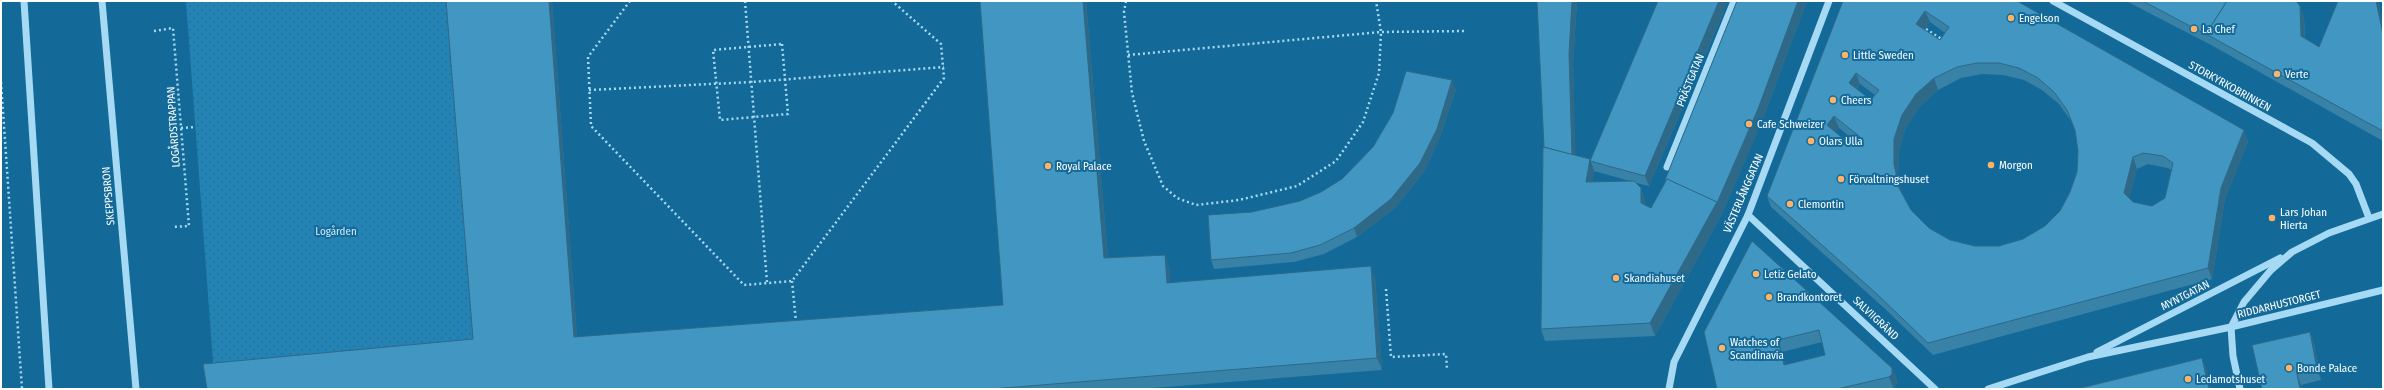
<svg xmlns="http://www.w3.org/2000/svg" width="2384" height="390" font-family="'Fira Sans Condensed',sans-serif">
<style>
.garden{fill:url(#garden-dots)}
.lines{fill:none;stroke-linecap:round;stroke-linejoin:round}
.path{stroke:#a6d9f3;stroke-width:2.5;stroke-dasharray:2 3;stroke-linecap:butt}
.minor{stroke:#a6d9f3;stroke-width:7}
.wall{fill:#3881a7;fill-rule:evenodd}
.shaded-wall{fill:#2e6988}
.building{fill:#4196c2;stroke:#2e6988;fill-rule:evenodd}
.poi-dot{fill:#ffb368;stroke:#136a99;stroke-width:1.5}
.labels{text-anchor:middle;stroke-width:4;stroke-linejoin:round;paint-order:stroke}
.poi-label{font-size:11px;fill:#fff;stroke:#136a99;text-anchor:start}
.street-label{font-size:11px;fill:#fff;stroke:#136a99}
.park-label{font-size:11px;fill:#ceedfd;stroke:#136a99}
</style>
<defs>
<pattern id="garden-dots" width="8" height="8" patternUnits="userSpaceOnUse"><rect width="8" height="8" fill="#2284b6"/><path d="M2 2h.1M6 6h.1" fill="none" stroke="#356b86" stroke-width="1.8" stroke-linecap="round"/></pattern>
</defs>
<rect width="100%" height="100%" fill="#136a99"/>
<!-- garden -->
<polygon class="garden" points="186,1 449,1 478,351 214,375"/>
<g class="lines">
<!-- path -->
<g class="path">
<polyline points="630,1 588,57 591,126 744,285 792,281 944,78 941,44 892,1"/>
<polyline points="745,1 767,283"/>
<polyline points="1126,1 1124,12 1132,93 1144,141 1163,186 1177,198 1196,205 1239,200 1297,186 1336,161 1363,122 1379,73 1381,32 1376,1"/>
<polyline points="1926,29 1943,40"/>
<polyline points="154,31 173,28 189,226 172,227"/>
<polygon points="782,44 788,114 720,120 713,50"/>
<polyline points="1128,55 1381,32 1465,31"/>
<polyline points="1,82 22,389"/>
<polyline points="589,90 752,82 944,67"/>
<polyline points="181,128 196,127"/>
<polyline points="792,281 796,322"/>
<polyline points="1386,289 1391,357 1446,354 1447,369"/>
</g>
<!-- minor -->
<g class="minor">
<polyline points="24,1 49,389"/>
<polyline points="102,1 136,389"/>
<polyline points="2053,1 2312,143 2349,174 2356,184 2369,218"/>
<polyline points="1667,167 1734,1"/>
<polyline points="1748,215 1935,389"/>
<polyline points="2097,352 2280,258"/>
<polyline points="1669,389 1674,362 1748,215 1829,1"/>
<polyline points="1988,389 2088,357 2231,327 2383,290"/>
<polyline points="2240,389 2233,356 2231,327 2244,302 2271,270 2292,252 2329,233 2383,214"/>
</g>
</g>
<!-- wall -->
<g class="wall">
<polygon points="446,1 552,1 577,337 1003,305 980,1 1086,1 1108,258 1169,266 1170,282 1375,277 1382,370 1140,389 207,389 473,339"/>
<polygon points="1537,1 1577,1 1573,64 1575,156 1594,171 1592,182 1630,181 1594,171 1590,161 1724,11 1649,186 1636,183 1641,188 1645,200 1645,205 1651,208 1666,181 1665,180 1737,1 1807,1 1762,121 1722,214 1655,336 1545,341 1541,329 1544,147"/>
<path d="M1843,1H2017L2244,130L2248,142L2225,199L2212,279L1933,355L1883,307L1771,207L1767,196ZM1930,22L1945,33L1940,40L1924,30ZM1982,74L2003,75L2024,80L2042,90L2059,104L2071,121L2075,131L2078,151L2077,172L2070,192L2060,211L2045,226L2023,239L1999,246H1975L1950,240L1929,228L1911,210L1902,193L1898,175L1899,151L1906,127L1920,106L1938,90L1961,78ZM1860,84L1875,95L1871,100L1857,89ZM1839,128L1856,142L1852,146L1835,132ZM2148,164L2167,168L2172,170L2165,198L2152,206L2133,202L2129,199L2137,169Z"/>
<polygon points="2126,1 2296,1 2300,6 2304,18 2305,38 2319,47 2383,26 2383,141 2211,45"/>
<polygon points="1456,89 1440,137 1424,172 1395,208 1357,237 1324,254 1294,262 1214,269 1211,260 1252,212 1300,201 1321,192 1342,179"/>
<path d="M1752,241L1892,368L1897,380L1896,386L1893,389H1717ZM1822,342L1825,355L1785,365L1782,352Z"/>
<polygon points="2310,332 2314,343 2321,380 2301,385 2302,389 2262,389"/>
</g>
<!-- shaded-wall -->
<g class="shaded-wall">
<polygon points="549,1 552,1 578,349 574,337"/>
<polygon points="1083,1 1086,1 1109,270 1104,258"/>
<polygon points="1572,1 1577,1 1573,64 1576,166 1572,155 1569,54"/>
<polygon points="1719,1 1728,1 1649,186 1645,176"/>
<polygon points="1798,1 1807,1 1762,121 1722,214 1655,336 1650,323"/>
<polygon points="2376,1 2378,1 2383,26 2383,34"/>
<polygon points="2300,6 2304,18 2305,47 2301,36"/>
<polygon points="1925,11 1930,22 1920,36 1916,24"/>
<polygon points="1856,73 1860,84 1853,94 1849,83"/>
<polygon points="1934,78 1938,90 1920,106 1906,127 1899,151 1898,175 1904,200 1899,188 1894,164 1894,139 1902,115 1916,94"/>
<polygon points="1452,80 1456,89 1440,137 1424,172 1395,208 1357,237 1354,228"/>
<polygon points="1834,116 1839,128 1831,137 1827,125"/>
<polygon points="2244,130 2248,142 2225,199 2212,279 2208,268 2221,188"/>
<polygon points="2133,157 2137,169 2128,205 2124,193"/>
<polygon points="1590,159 1594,171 1591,194 1586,182"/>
<polygon points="1641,188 1645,200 1645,215 1641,203"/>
<polygon points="1165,255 1169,266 1171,294 1167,283"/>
<polygon points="1371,266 1375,277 1382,370 1377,358"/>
<polygon points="2310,332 2314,343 2321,380 2317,369"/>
<polygon points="1778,340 1782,352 1788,377 1784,365"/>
<polygon points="2202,358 2207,370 2211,389 2209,389"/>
<polygon points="1892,368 1897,380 1896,386 1894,389 1889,377"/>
<polygon points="2297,374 2301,385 2302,389 2300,389"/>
</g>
<!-- building -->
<g class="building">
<polygon points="446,1 549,1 574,337 1003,305 980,1 1083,1 1104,258 1165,255 1167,283 1371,266 1377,358 991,389 207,389 203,364 473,339"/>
<polygon points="1537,1 1572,1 1569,54 1572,155 1544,147"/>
<polygon points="1658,1 1719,1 1645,176 1590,161"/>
<polygon points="1737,1 1798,1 1758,109 1717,203 1667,179 1666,180 1665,180"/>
<path d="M1843,1H2017L2244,130L2221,188L2208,268L1928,343L1878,295L1767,196ZM1925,11L1949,27L1940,40L1916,24ZM1977,63H1999L2019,68L2038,78L2054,92L2067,110L2075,130L2078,151L2077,172L2070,192L2060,211L2045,226L2023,239L1999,246H1975L1950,240L1929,228L1911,210L1899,188L1894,164V139L1902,115L1916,94L1934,78L1957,67ZM1856,73L1879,90L1871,100L1849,83ZM1834,116L1860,137L1852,146L1827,125ZM2143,153L2163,156L2173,163L2165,198L2152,206L2133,202L2124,193L2133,157Z"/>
<polygon points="2143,1 2227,1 2206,34 2207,35"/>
<polygon points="2227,1 2296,1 2300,6 2301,36 2319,47 2338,1 2376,1 2383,34 2383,130 2381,130 2206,34"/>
<polygon points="1406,71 1452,80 1437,129 1420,163 1391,199 1354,228 1320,245 1291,253 1211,260 1208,215 1252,212 1300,201 1321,192 1342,179 1373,147 1393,113"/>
<polygon points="1543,147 1590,159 1586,182 1634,181 1641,188 1641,203 1651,208 1667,179 1717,202 1650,323 1541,329"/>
<path d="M1752,241L1892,368V374L1889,377L1837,389H1717L1704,332ZM1819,330L1825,355L1784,365L1778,340Z"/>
<polygon points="2310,332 2317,369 2297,374 2300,389 2262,389 2252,345"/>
<polygon points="2202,358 2209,389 2077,389"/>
</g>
<!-- markers -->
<g class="poi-dot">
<circle cx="2011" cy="18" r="4"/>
<circle cx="2194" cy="29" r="4"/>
<circle cx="1845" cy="55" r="4"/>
<circle cx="2277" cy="74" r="4"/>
<circle cx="1833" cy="100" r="4"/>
<circle cx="1749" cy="124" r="4"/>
<circle cx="1811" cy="141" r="4"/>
<circle cx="1991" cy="165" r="4"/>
<circle cx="1048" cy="166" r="4"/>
<circle cx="1841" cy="179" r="4"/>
<circle cx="1790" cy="204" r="4"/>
<circle cx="2272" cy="218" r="4"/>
<circle cx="1756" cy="274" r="4"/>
<circle cx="1616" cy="278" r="4"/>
<circle cx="1769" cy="297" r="4"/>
<circle cx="1722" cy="348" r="4"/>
<circle cx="2289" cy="368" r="4"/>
<circle cx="2188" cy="379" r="4"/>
</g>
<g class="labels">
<!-- poi labels -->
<g class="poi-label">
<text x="2019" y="22">Engelson</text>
<text x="2202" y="33">La Chef</text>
<text x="1853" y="59">Little Sweden</text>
<text x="2285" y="78">Verte</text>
<text x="1841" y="104">Cheers</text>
<text x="1757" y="128">Cafe Schweizer</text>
<text x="1819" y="145">Olars Ulla</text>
<text x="1999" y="169">Morgon</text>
<text x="1056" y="170">Royal Palace</text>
<text x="1849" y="183">Förvaltningshuset</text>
<text x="1798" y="208">Clemontin</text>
<text x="2280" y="216">Lars Johan<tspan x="2280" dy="13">Hierta</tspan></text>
<text x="1764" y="278">Letiz Gelato</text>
<text x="1624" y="282">Skandiahuset</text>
<text x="1777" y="301">Brandkontoret</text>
<text x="1730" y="346">Watches of<tspan x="1730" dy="13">Scandinavia</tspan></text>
<text x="2297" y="372">Bonde Palace</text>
<text x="2196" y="383">Ledamotshuset</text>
</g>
<!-- street labels -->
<g class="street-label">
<text transform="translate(1690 80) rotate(-68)" y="4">PRÄSTGATAN</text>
<text transform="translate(2230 86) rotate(29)" y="4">STORKYRKOBRINKEN</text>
<text transform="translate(173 127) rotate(-94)" y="4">LOGÅRDSTRAPPAN</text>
<text transform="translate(1743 193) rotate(-67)" y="4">VÄSTERLÅNGGATAN</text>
<text transform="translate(108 196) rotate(-95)" y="4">SKEPPSBRON</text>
<text transform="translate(2185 295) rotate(-27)" y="4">MYNTGATAN</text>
<text transform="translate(2279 304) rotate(-14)" y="4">RIDDARHUSTORGET</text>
<text transform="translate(1876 318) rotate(43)" y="4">SALVIIGRÄND</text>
</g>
<!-- park labels -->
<g class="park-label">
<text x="336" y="235">Logården</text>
</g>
</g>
<!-- border -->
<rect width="2384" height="390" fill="none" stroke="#ffffff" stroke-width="4"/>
</svg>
